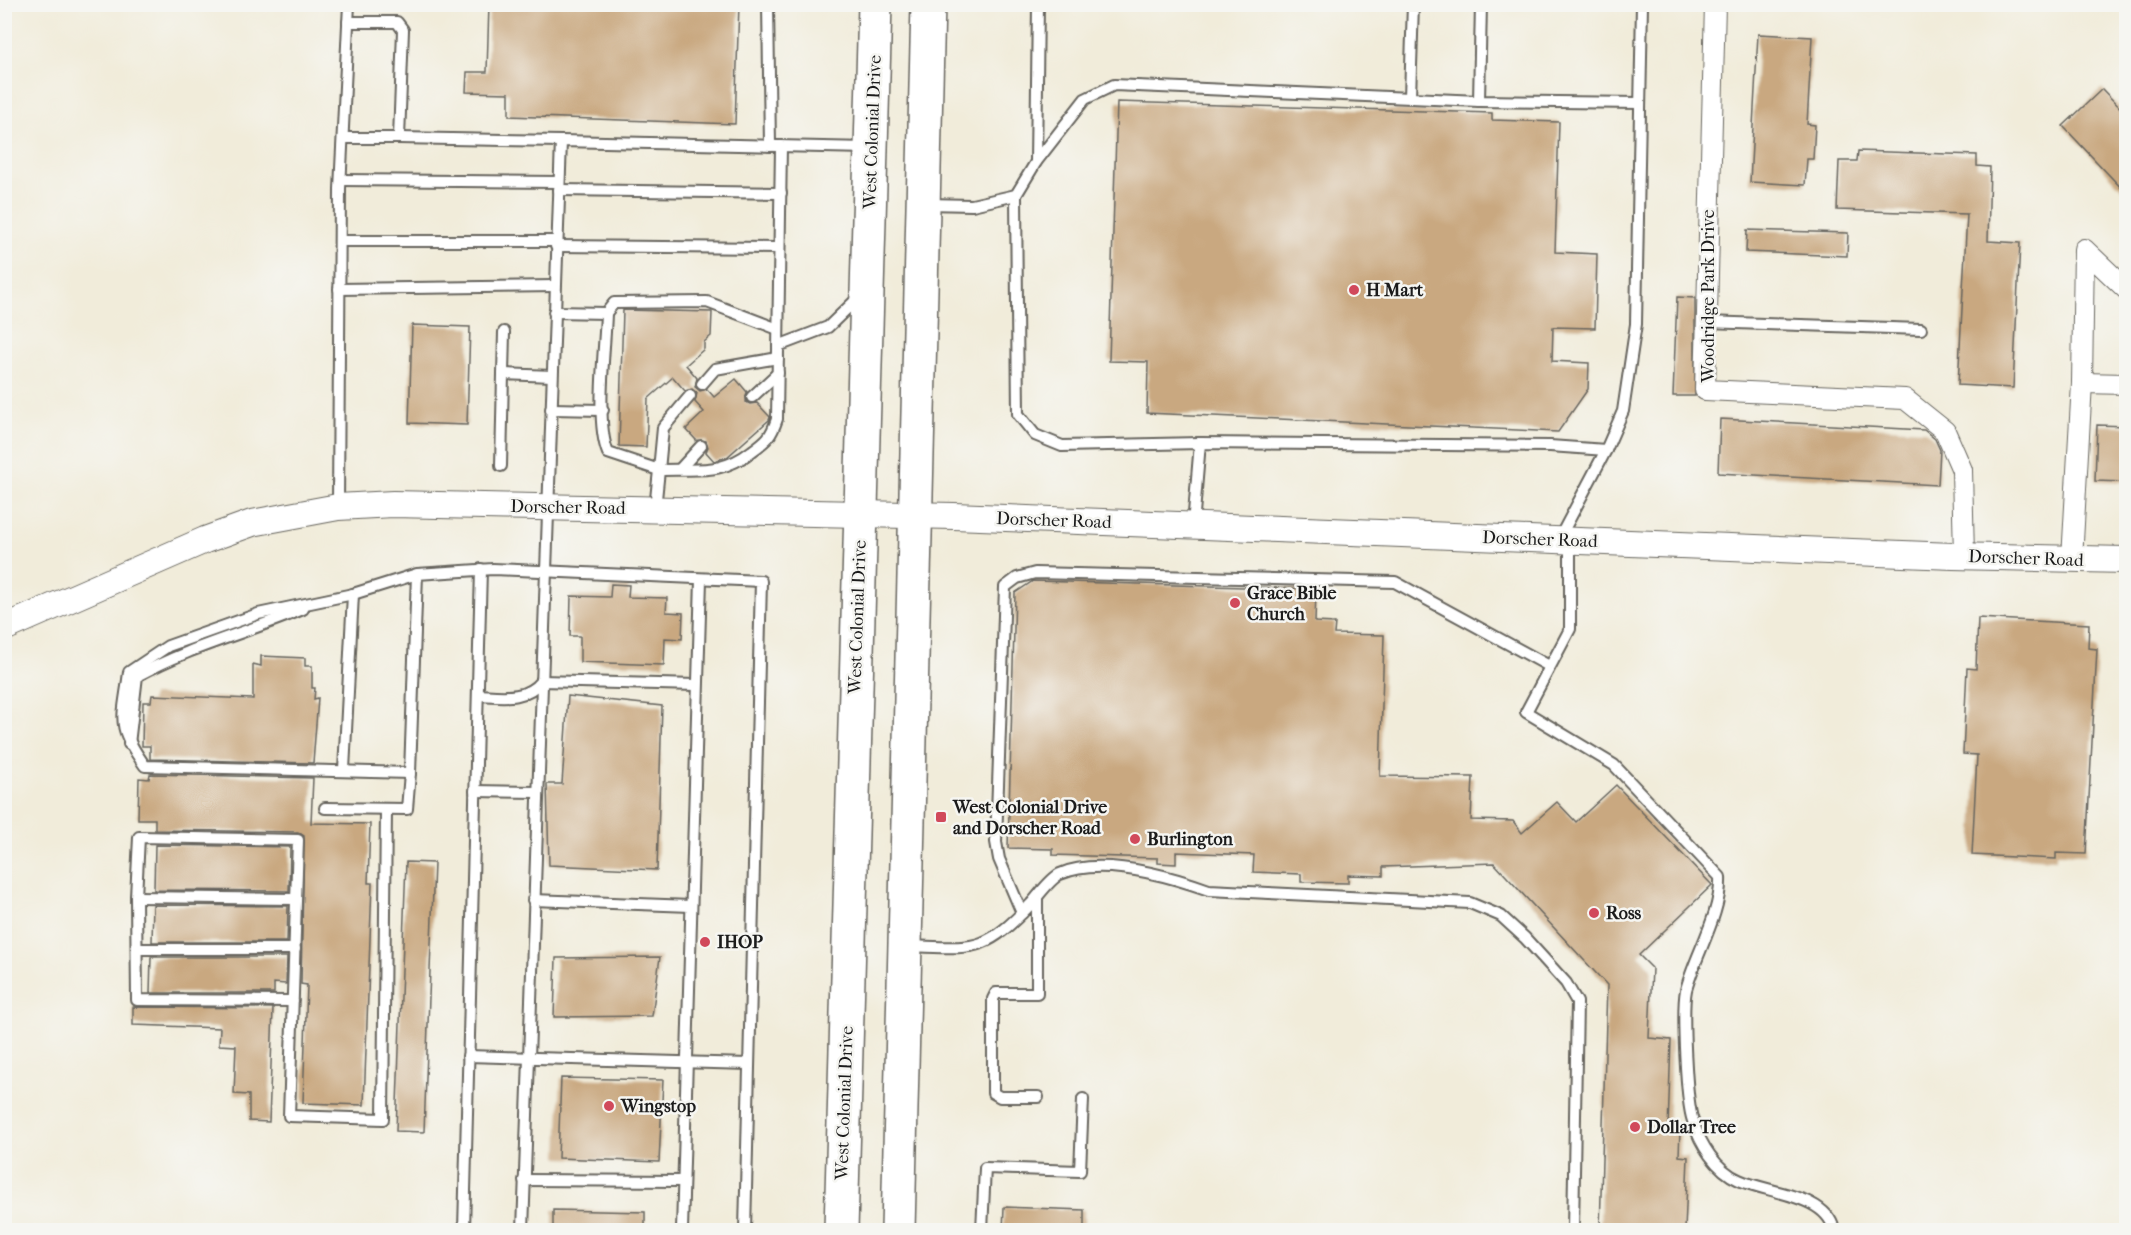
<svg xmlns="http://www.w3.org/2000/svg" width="2131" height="1235" font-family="'IM FELL French Canon',serif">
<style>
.building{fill:#c9a880}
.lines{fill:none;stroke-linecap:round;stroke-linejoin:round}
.service-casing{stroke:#67655e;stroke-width:14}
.minor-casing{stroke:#67655e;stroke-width:22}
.tertiary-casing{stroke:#67655e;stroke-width:28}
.trunk-casing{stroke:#67655e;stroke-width:36}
.service{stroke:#fff;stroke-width:10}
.minor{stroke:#fff;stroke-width:20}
.tertiary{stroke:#fff;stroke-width:26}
.trunk{stroke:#fff;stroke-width:33}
.poi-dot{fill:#d1495b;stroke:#f6f6f2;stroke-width:2}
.labels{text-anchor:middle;stroke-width:5;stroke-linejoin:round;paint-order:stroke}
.street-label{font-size:18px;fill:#1c1c1c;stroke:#f6f6f2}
.poi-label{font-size:18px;font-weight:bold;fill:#1c1c1c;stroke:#f6f6f2;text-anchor:start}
</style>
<rect width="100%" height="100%" fill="#f6f6f2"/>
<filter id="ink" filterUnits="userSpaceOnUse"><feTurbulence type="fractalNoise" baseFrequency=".0167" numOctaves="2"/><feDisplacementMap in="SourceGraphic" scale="12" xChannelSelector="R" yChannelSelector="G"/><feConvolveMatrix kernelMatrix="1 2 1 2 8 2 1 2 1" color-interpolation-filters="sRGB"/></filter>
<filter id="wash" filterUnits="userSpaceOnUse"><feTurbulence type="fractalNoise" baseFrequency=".008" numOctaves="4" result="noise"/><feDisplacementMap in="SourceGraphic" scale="24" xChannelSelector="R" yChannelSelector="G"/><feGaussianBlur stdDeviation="1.35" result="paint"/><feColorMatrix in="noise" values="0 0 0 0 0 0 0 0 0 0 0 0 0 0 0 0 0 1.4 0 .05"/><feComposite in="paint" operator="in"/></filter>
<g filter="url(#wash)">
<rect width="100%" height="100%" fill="#f1ecda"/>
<g id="blocks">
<!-- building -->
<g class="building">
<polygon points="489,4 739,4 735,124 509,116 509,93 466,92 467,72 487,72"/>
<polygon points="1758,34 1812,37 1807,124 1815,125 1813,159 1807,159 1805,185 1750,182"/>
<polygon points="2102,89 2127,115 2127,194 2063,126"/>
<polygon points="1117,102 1492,113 1492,120 1559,122 1555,252 1597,254 1595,328 1553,327 1552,361 1589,363 1588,389 1558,432 1147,413 1148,362 1109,361"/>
<polygon points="1858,151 1977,155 1977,166 1990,167 1988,241 2020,243 2013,388 1958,385 1967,214 1837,210 1839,161 1857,161"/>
<polygon points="1747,230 1848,233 1847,256 1746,252"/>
<polygon points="1677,297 1695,298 1695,396 1673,396"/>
<polygon points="623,310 712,312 711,336 704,342 704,349 686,365 697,378 695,387 700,391 707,389 714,397 736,379 747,392 746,402 750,404 757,403 770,417 769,420 727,457 714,461 706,452 708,447 706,441 696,440 686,429 704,412 695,402 697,393 692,389 685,391 673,377 648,399 646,447 619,446"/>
<polygon points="412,325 470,327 467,425 409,423"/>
<polygon points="1720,419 1924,430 1935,439 1940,450 1938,485 1718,473"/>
<polygon points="2097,425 2127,426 2127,482 2095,481"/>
<polygon points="1033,581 1316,589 1315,622 1335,623 1334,634 1384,635 1380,776 1473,777 1471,820 1513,821 1522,833 1557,802 1576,822 1616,785 1712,885 1639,955 1652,968 1649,1038 1671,1040 1668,1129 1680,1129 1679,1156 1688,1157 1685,1230 1600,1230 1607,985 1494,863 1383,867 1383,876 1348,875 1348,883 1301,882 1301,874 1253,872 1254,855 1176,852 1176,864 1158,863 1158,858 1053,855 1053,849 1008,848 1015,593"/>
<polygon points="611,584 629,585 628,597 667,598 666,612 683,613 682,639 665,638 664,665 580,662 580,636 570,636 571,596 610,597"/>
<polygon points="1978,618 2089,624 2088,648 2097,649 2086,854 2056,853 2056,859 1972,855 1977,755 1963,754 1967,668 1976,669"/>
<polygon points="261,656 305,658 305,666 312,666 312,688 315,688 314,699 318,698 313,763 150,759 150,746 142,746 143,702 151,702 152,695 253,699 253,664 261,666"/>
<polygon points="568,696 662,706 657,870 549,865 547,784 562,784"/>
<polygon points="150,774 313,778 311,823 370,824 368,883 372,883 364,1105 303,1103 307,985 301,984 304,836 298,832 155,830 155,819 138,819 139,778 149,779"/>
<polygon points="155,845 290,847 289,891 154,890"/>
<polygon points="406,862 434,863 424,1132 396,1131"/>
<polygon points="153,905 288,906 287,942 152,942"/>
<polygon points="151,957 287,957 286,984 274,983 274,993 150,993"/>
<polygon points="660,957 652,1016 554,1017 556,958"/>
<polygon points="133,1007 273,1008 269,1122 249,1121 249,1095 234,1094 236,1046 219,1045 220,1028 133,1025"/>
<polygon points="561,1078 663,1080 659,1162 558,1158"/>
<polygon points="1004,1207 1084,1210 1084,1230 1003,1230"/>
<polygon points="553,1210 645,1212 645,1230 553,1230"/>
</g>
</g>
</g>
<g filter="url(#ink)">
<use href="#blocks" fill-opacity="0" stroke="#67655e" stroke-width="1.5"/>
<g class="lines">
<defs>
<g id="service">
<polyline points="768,4 770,146"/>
<polyline points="1038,4 1036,162 1016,195 1018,414 1035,435 1062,446 1200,443 1550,446 1606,450 1559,539"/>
<polyline points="1410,97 1413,4"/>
<polyline points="1479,101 1481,4"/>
<polyline points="343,138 399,138 403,30 397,22 348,22"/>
<polyline points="399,138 561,141"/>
<polyline points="1036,162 1085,99 1114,85 1479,101 1640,103"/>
<polyline points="341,180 559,182"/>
<polyline points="559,190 781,193"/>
<polyline points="927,204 972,205 1016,195"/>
<polyline points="340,241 557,241"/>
<polyline points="556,246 778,248"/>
<polyline points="339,289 555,286"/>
<polyline points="554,312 606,313"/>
<polyline points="1706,322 1921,329"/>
<polyline points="778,346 828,327 859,297"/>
<polyline points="503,374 504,332"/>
<polyline points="702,384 715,369 778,358"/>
<path d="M690,396L663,428L659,470L608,453C595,422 605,349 606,313L614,303L707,302L778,329"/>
<polyline points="752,397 778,373"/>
<polyline points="551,409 603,410"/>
<polyline points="1606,450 1623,411 1636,324 1642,4"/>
<polyline points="501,466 503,374 552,376"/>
<polyline points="680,469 701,446"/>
<polyline points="338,507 340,189 349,4"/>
<path d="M655,509L659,470C697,468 720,476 752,451C767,440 771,437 777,419L781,146"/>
<polyline points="1193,525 1200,443"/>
<path d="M1570,540V629L1526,712L1614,765L1720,877C1722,913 1695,955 1686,990C1682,1010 1686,1102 1693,1121C1700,1144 1716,1170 1739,1180C1768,1193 1827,1195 1834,1230"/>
<path d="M417,574L410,773L145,766C115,724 123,721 129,672L168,646L258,614L353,594L417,574L493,569L761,581L745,1230"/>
<path d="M478,695C501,696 525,701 541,681L697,685"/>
<path d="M129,744L137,676C191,646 247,633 303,609"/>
<polyline points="344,770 353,594"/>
<polyline points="475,791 537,792"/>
<polyline points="325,808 407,809 410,773"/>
<polyline points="136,897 296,899"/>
<polyline points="1037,898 1037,993 996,993 993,999 993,1093 1000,1097 1038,1097"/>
<polyline points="533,900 691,906"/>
<polyline points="1022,913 999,859 996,842 1005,587 1017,578 1035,573 1395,582 1549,666"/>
<path d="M909,946C975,948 983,954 1031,904C1039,895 1050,879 1060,874C1101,856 1169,876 1209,890L1470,903L1501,916L1525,938L1566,983L1577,1002L1573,1230"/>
<polyline points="137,949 295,949"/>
<polyline points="293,1001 137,1000 136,897 139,837 298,840 289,1116 383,1119 386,809"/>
<polyline points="468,1056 749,1064"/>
<polyline points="524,1180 683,1181"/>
<polyline points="464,1230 481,569"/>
<polyline points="523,1230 561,141 868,148"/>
<polyline points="682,1230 701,579"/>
<polyline points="982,1230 985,1168 1080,1171 1083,1099"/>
</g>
<g id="minor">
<polyline points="1715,4 1705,390 1905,399 1945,431 1962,470 1964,556"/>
<polyline points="2126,289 2084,249 2082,383 2126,384"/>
<polyline points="2072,559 2082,383"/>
</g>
<polyline id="tertiary" points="4,628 205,540 252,523 338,507 393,504 954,516 1953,556 2126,560"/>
<g id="trunk">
<polyline points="841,1230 875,4"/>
<polyline points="898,1230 928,4"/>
</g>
</defs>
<!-- service casing -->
<use href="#service" class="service-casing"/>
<!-- minor casing -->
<use href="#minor" class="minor-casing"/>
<!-- tertiary casing -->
<use href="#tertiary" class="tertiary-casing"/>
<!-- trunk casing -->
<use href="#trunk" class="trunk-casing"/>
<!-- service -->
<use href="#service" class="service"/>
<!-- minor -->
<use href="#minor" class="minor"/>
<!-- tertiary -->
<use href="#tertiary" class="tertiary"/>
<!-- trunk -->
<use href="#trunk" class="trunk"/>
</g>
</g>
<!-- markers -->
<g class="poi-dot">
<circle cx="1354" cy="290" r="6"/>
<circle cx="1235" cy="603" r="6"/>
<rect x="935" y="811" width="12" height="12" rx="3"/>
<circle cx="1135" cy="839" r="6"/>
<circle cx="1594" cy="913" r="6"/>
<circle cx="705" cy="942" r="6"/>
<circle cx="609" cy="1106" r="6"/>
<circle cx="1635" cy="1127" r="6"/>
</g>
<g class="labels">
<!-- street labels -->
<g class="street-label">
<text transform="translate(872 132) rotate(-88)" y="6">West Colonial Drive</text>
<text transform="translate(1708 296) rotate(-90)" y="6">Woodridge Park Drive</text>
<text transform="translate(568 507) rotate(1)" y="6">Dorscher Road</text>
<text transform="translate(1054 520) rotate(2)" y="6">Dorscher Road</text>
<text transform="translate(1540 539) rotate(2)" y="6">Dorscher Road</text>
<text transform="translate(2026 558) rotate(2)" y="6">Dorscher Road</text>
<text transform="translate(857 617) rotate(-88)" y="6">West Colonial Drive</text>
<text transform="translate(844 1103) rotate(-88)" y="6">West Colonial Drive</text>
</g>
<!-- poi labels -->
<g class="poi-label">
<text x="1366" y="296">H Mart</text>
<text x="1247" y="599">Grace Bible<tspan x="1247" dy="21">Church</tspan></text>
<text x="953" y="813">West Colonial Drive<tspan x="953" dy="21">and Dorscher Road</tspan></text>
<text x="1147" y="845">Burlington</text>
<text x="1606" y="919">Ross</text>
<text x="717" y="948">IHOP</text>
<text x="621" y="1112">Wingstop</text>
<text x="1647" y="1133">Dollar Tree</text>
</g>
</g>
<!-- margin -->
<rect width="2131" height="1235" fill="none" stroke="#f6f6f2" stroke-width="24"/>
</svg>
